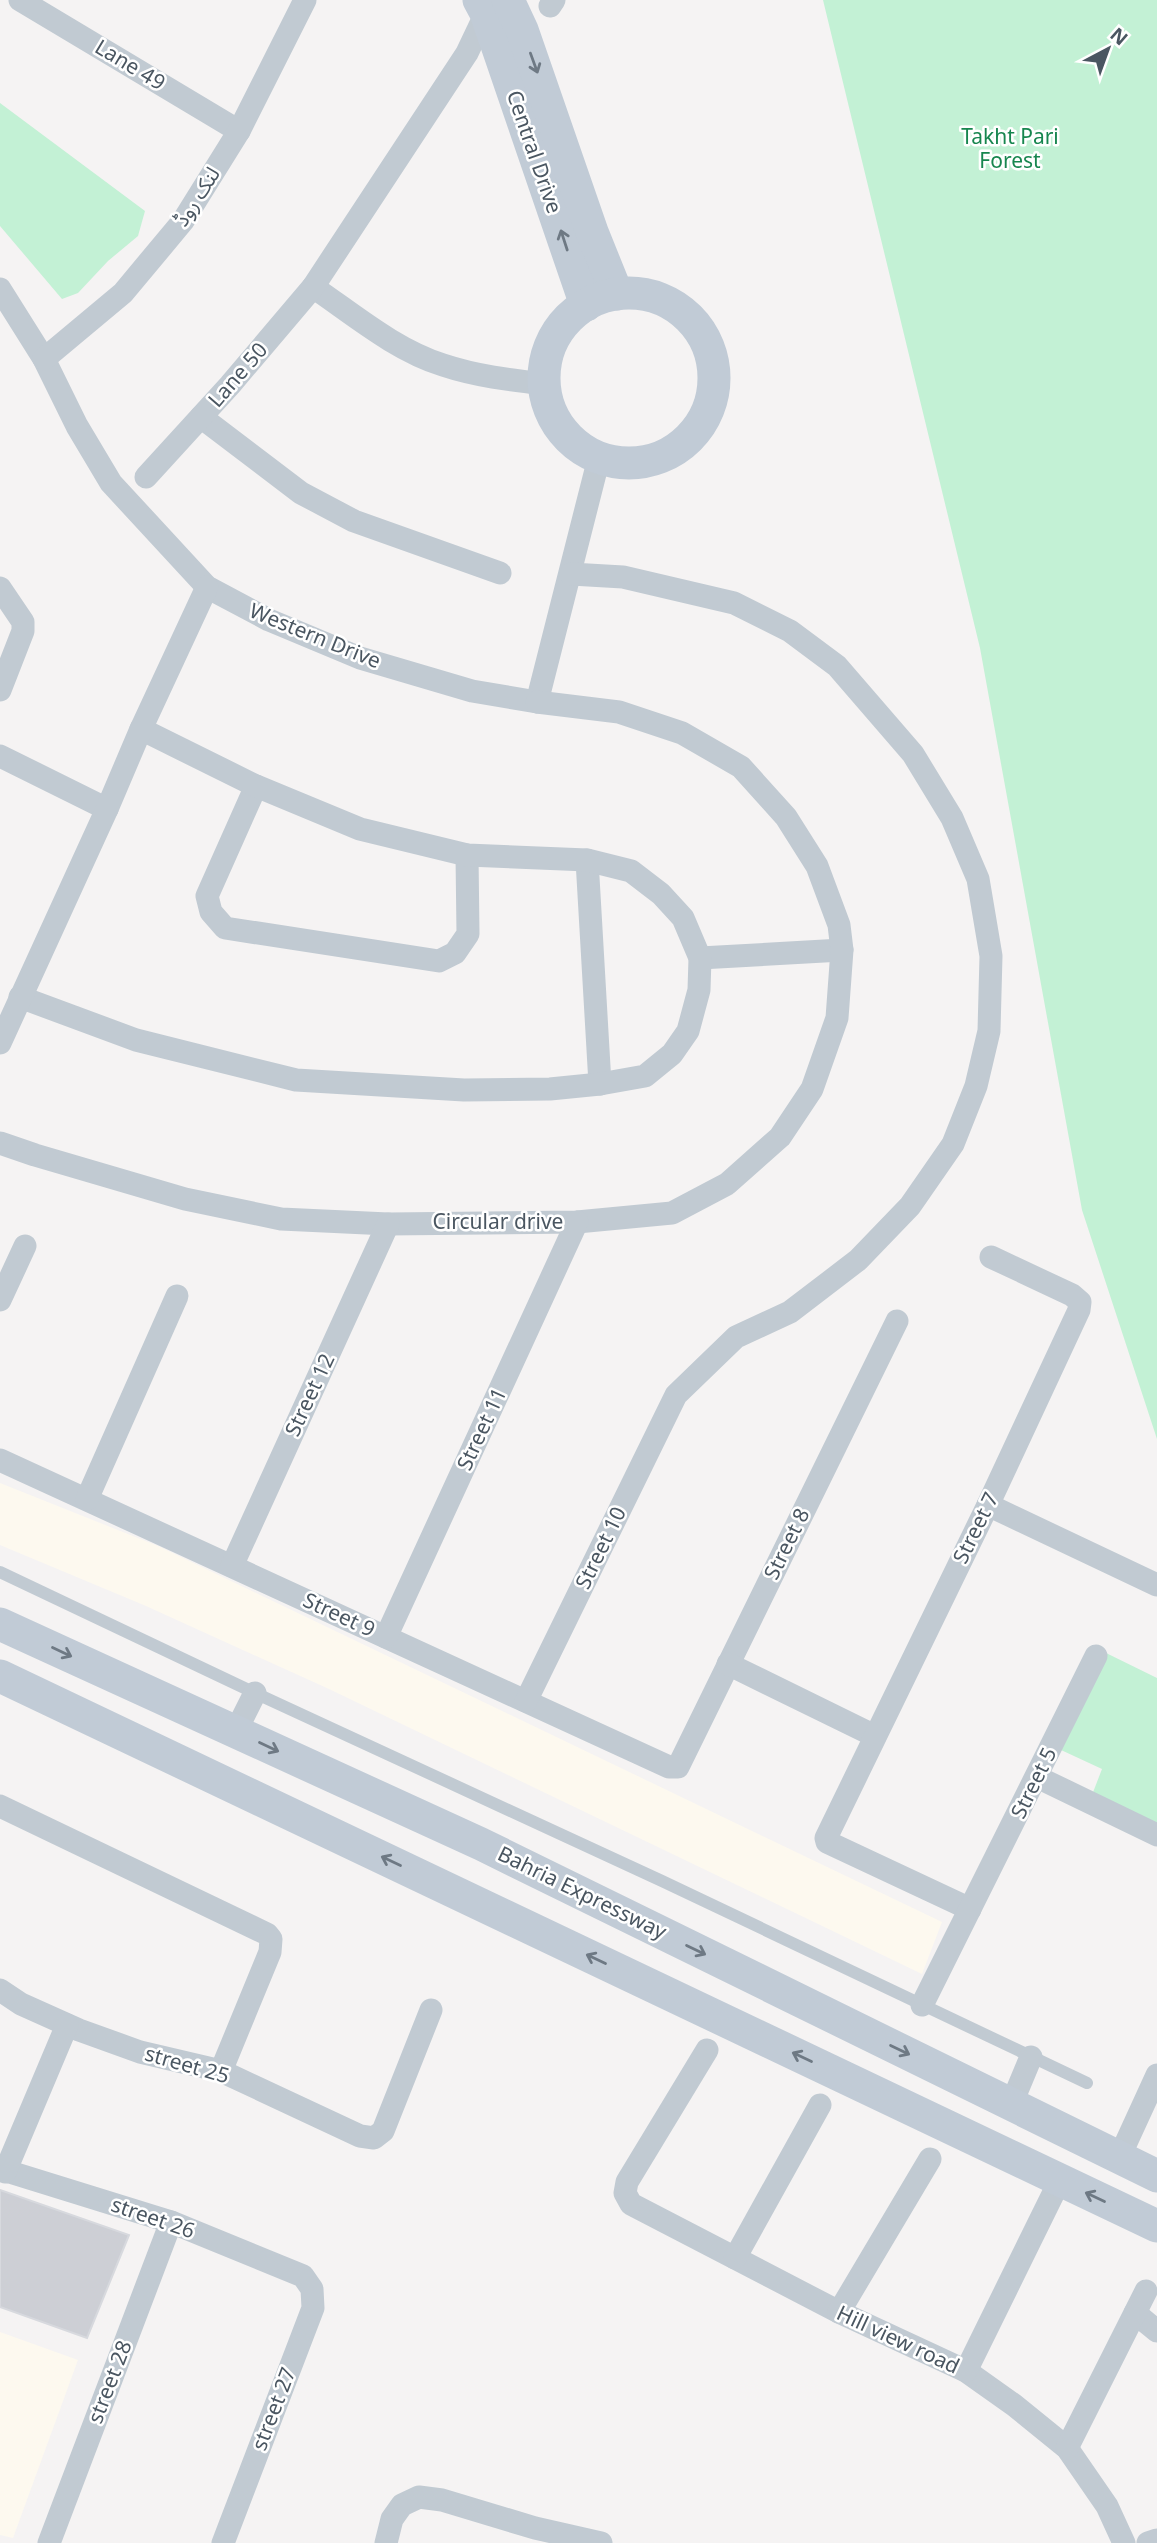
<svg xmlns="http://www.w3.org/2000/svg" width="1157" height="2543" font-family="'Noto Sans','Noto Sans Arabic',sans-serif">
<style>
.commercial{fill:#fdf9ef}
.green{fill:#c3f1d5}
.building{fill:#cdcfd5;stroke:#d7d9de;stroke-width:2}
.lines{fill:none;stroke-linecap:round;stroke-linejoin:round}
.lane{stroke:#c1cad2;stroke-width:12}
.street{stroke:#c1cad2;stroke-width:23}
.secondary{stroke:#c1cbd6;stroke-width:33}
.oneway{stroke:#6e7984}
.labels{text-anchor:middle;stroke-width:5;stroke-linejoin:round;paint-order:stroke}
.street-label{font-size:21px;fill:#4a5661;stroke:#fff}
.park-label{font-size:21px;fill:#17864f;stroke:#fff}
</style>
<rect width="100%" height="100%" fill="#f5f3f3"/>
<!-- commercial -->
<g class="commercial">
<polygon points="0,1483 158,1546 942,1922 922,1974 329,1689 146,1606 0,1545"/>
<polygon points="0,2332 78,2360 13,2538 0,2535"/>
</g>
<!-- green -->
<g class="green">
<polygon points="823,0 1157,0 1157,1439 1082,1210 980,648"/>
<polygon points="0,103 145,211 138,236 108,261 78,293 62,299 0,226"/>
<polygon points="1102,1651 1157,1678 1157,1827 1092,1795 1102,1769 1061,1750"/>
</g>
<!-- building -->
<polygon class="building" points="0,2190 129,2235 87,2338 0,2307"/>
<g class="lines">
<!-- lane -->
<polyline class="lane" points="0,1572 255,1693 662,1881 1087,2083"/>
<!-- street -->
<g class="street">
<polyline points="20,0 239,131"/>
<polyline points="550,6 554,0"/>
<path d="M313,287C353,314 395,350 443,365C476,376 510,380 544,384"/>
<polyline points="0,289 44,359 77,426 111,483 207,587 269,620 360,658 472,691 537,702 599,458"/>
<polyline points="44,359 123,293 183,221 239,131 305,0"/>
<polyline points="201,417 301,493 354,521 500,573"/>
<polyline points="146,477 230,385 313,287 467,53 486,13"/>
<polyline points="0,588 23,622 23,631 0,690"/>
<polyline points="0,756 107,809"/>
<polyline points="256,786 207,896 211,912 225,928 439,961 455,953 468,934 467,855"/>
<polyline points="587,860 600,1084"/>
<polyline points="700,958 842,950"/>
<polyline points="20,997 136,1040 296,1080 464,1090 550,1089 600,1084 645,1076 672,1054 688,1031 699,990 700,958 683,918 661,894 631,871 587,860 467,855 360,829 256,786 141,729"/>
<polyline points="0,1043 107,809 141,729 207,587"/>
<polyline points="0,1143 35,1155 185,1199 281,1219 388,1224 577,1222 672,1213 727,1184 780,1137 812,1089 837,1018 842,950 839,925 817,866 786,817 741,767 682,733 619,712 537,702"/>
<polyline points="0,1300 25,1246"/>
<polyline points="0,1460 669,1767 678,1767 897,1321"/>
<polyline points="87,1499 177,1296"/>
<polyline points="988,1505 1157,1585"/>
<polyline points="232,1566 388,1224"/>
<polyline points="386,1637 577,1222"/>
<polyline points="728,1664 875,1736"/>
<polyline points="526,1701 676,1395 736,1337 790,1312 858,1260 910,1206 953,1144 976,1086 989,1031 991,956 978,879 952,818 913,754 837,666 790,631 734,603 623,577 571,574"/>
<polyline points="236,1731 255,1693"/>
<polyline points="1037,1777 1157,1835"/>
<polyline points="0,1806 267,1934 271,1939 270,1952 221,2071"/>
<polyline points="970,1909 827,1842 826,1838 988,1505 1079,1310 1080,1302 1072,1295 991,1257"/>
<polyline points="0,1990 21,2004 79,2030 140,2052 221,2071 360,2136 374,2138 383,2131 431,2010"/>
<polyline points="922,2005 1096,1656"/>
<polyline points="707,2050 627,2182 625,2193 631,2204 839,2312 966,2371 1014,2405 1067,2448 1107,2506 1124,2543"/>
<polyline points="1011,2105 1031,2057"/>
<polyline points="1119,2158 1157,2075"/>
<polyline points="0,2169 171,2222 303,2276 312,2289 313,2308 223,2543"/>
<polyline points="5,2172 67,2025"/>
<polyline points="735,2258 820,2105"/>
<polyline points="839,2312 930,2159"/>
<polyline points="1135,2313 1157,2331"/>
<polyline points="966,2371 1060,2180"/>
<polyline points="1067,2448 1146,2291"/>
<polyline points="49,2543 171,2222"/>
<polyline points="386,2543 392,2519 402,2505 419,2497 442,2500 535,2528 601,2543"/>
<polyline points="1148,2543 1157,2540"/>
</g>
<!-- secondary -->
<g class="secondary">
<polyline points="479,0 486,13 586,305"/>
<polyline points="508,0 522,30 592,232 617,294"/>
<circle cx="629" cy="378" r="85"/>
<polyline points="0,1624 481,1844 1157,2176"/>
<polyline points="0,1676 1157,2226"/>
</g>
</g>
<!-- one-way arrows -->
<defs><path id="oneway-shaft" d="M-6 0H5M1.5-3L5.5 0L1.5 3" fill="none" stroke-width="1.6" stroke-linecap="round" stroke-linejoin="round" transform="scale(1.75)"/></defs>
<g class="oneway">
<use href="#oneway-shaft" transform="translate(534 63) rotate(70)"/>
<use href="#oneway-shaft" transform="translate(564 240) rotate(-108)"/>
<use href="#oneway-shaft" transform="translate(62 1652) rotate(25)"/>
<use href="#oneway-shaft" transform="translate(269 1747) rotate(25)"/>
<use href="#oneway-shaft" transform="translate(391 1861) rotate(-155)"/>
<use href="#oneway-shaft" transform="translate(696 1950) rotate(26)"/>
<use href="#oneway-shaft" transform="translate(596 1959) rotate(-155)"/>
<use href="#oneway-shaft" transform="translate(900 2050) rotate(26)"/>
<use href="#oneway-shaft" transform="translate(802 2057) rotate(-155)"/>
<use href="#oneway-shaft" transform="translate(1095 2197) rotate(-155)"/>
</g>
<g class="labels">
<!-- street labels -->
<g class="street-label">
<text transform="translate(130 65) rotate(31)" y="7">Lane 49</text>
<text transform="translate(534 152) rotate(71)" y="7">Central Drive</text>
<text transform="translate(197 197) rotate(-57)" y="7">لنک روڈ</text>
<text transform="translate(238 375) rotate(-49)" y="7">Lane 50</text>
<text transform="translate(315 636) rotate(22)" y="7">Western Drive</text>
<text x="498" y="1229">Circular drive</text>
<text transform="translate(310 1395) rotate(-65)" y="7">Street 12</text>
<text transform="translate(482 1429) rotate(-65)" y="7">Street 11</text>
<text transform="translate(976 1528) rotate(-64)" y="7">Street 7</text>
<text transform="translate(787 1544) rotate(-64)" y="7">Street 8</text>
<text transform="translate(601 1548) rotate(-64)" y="7">Street 10</text>
<text transform="translate(339 1615) rotate(25)" y="7">Street 9</text>
<text transform="translate(1034 1783) rotate(-64)" y="7">Street 5</text>
<text transform="translate(582 1893) rotate(26)" y="7">Bahria Expressway</text>
<text transform="translate(187 2065) rotate(16)" y="7">street 25</text>
<text transform="translate(153 2218) rotate(19)" y="7">street 26</text>
<text transform="translate(898 2340) rotate(25)" y="7">Hill view road</text>
<text transform="translate(110 2382) rotate(-69)" y="7">street 28</text>
<text transform="translate(274 2409) rotate(-69)" y="7">street 27</text>
</g>
<!-- park labels -->
<g class="park-label">
<text x="1010" y="144">Takht Pari<tspan x="1010" dy="24">Forest</tspan></text>
</g>
</g>
<!-- north arrow -->
<g transform="translate(1108 49) rotate(41)" stroke="#ffffff" stroke-width="5" paint-order="stroke">
<path d="M0-5L12 26L0 18L-12 26Z" fill="#4a5661"/>
<text y="-10" font-size="19" font-weight="bold" text-anchor="middle" fill="#4a5661">N</text>
</g>
</svg>
